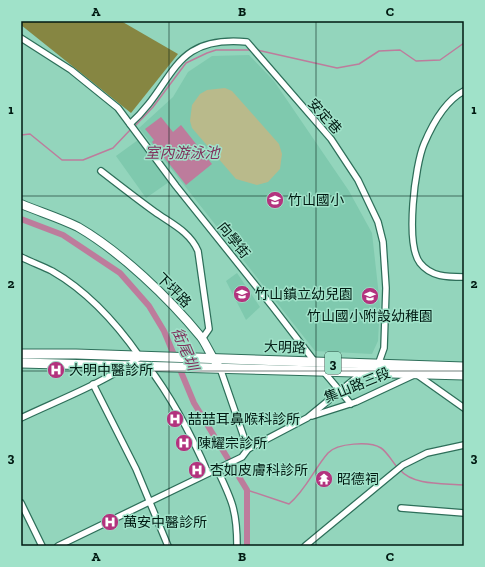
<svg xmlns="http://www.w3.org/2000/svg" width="485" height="567" font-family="'Zilla Slab','Noto Sans TC',serif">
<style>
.built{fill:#7fc9ae}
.green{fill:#b9ba8b}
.forest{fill:#868642}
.water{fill:#bd7c9c}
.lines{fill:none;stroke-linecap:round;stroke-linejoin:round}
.stream{stroke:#bd7c9c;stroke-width:1.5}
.canal{stroke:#bd7c9c;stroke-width:6}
.street-casing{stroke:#2e6f5a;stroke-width:8}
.secondary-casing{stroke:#2e6f5a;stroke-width:10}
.primary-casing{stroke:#2e6f5a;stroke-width:11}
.street{stroke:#fff;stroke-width:5.5}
.secondary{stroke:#fff;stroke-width:8}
.primary{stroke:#fff;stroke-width:9}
.grid{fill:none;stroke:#011a12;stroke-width:1;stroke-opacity:0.55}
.labels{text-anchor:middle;stroke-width:3;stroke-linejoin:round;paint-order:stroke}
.shield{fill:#a0e2c9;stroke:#315649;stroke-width:1}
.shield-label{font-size:13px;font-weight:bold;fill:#011a12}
.street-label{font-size:14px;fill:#011a12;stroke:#a0e2c9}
.poi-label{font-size:14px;fill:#011a12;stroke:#a0e2c9;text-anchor:start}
.water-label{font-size:15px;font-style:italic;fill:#80315d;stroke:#a0e2c9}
.neatline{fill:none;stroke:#011a12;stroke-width:1.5}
.grid-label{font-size:13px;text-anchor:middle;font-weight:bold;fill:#011a12}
</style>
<rect width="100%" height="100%" fill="#93d5bc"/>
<!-- built -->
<g class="built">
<polygon points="249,55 274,81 349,191 372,233 380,305 378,341 372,354 315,351 139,128 173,97 188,72 212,56"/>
<polygon points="138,140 169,182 146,198 116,156"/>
<polygon points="237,273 260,307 246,320 226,281"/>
</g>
<!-- green -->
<polygon class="green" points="225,88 232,91 279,144 282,154 280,169 268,182 257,185 236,179 192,128 190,121 192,105 200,94 207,90"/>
<!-- forest -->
<polygon class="forest" points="22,21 121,21 178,54 131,113 21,25"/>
<!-- water -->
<polygon class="water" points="161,117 173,132 181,125 212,164 186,185 152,142 154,140 145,129"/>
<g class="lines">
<!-- stream -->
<g class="stream">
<polyline points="257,50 337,68 359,64 379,51 400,50 416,61 440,60 464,43"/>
<polyline points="134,127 153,107 186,63 207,53 216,50 251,50"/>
<polyline points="21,135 30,134 62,160 83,160 113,148 131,129"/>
<path d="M400,470C414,486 444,483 464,485"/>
<path d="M247,490L289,504C306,490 314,469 328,453C337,443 370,441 381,448C387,452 392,461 397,467"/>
</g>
<!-- canal -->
<polyline class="canal" points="21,219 63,235 120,273 149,306 164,331 194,403 247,490 247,546"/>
<defs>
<g id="street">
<polyline points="21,38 71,70 118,108 176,186 272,306 315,362"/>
<path d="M464,91C445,101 432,125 424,144C415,165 405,244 420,263C431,277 447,277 464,277"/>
<path d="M130,124C176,83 170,35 247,42L331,139L358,180L378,222L383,242L386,288L384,348L378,365"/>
<path d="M101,171C119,185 137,199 155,212C172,224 190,232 198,251L209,329L202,339"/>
<path d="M21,257C31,262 42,266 52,271C87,291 117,324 140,357"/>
<path d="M147,365C173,399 191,434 208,473"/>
<polyline points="220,368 248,449"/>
<polyline points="323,371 351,404"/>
<polyline points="93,384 136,469 168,546"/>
<polyline points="312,416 356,402 416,374 464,408"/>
<path d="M21,418C61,399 104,383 140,357"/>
<path d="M217,469C232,500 237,511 237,546"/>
<polyline points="21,503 42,546"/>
<polyline points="401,508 464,513"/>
<polyline points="58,546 242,457 248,449 307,418 363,372"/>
<polyline points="305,546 403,465 427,453 464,445"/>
</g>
<path id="secondary" d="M21,204C40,212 60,218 78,227C121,252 169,298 201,337C208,347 212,359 220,368"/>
<g id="primary">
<polyline points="21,354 76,354 464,367"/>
<polyline points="21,363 464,375"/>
</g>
</defs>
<!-- street casing -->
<use href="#street" class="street-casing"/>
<!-- secondary casing -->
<use href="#secondary" class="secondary-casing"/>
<!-- primary casing -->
<use href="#primary" class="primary-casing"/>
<!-- street -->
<use href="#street" class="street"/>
<!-- secondary -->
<use href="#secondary" class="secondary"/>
<!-- primary -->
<use href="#primary" class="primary"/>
</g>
<!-- grid -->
<path class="grid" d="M169,21V546M316,21V546M21,196H464M21,371H464"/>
<!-- icons -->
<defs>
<symbol id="school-disc" viewBox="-11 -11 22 22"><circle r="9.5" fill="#b3337e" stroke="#a0e2c9"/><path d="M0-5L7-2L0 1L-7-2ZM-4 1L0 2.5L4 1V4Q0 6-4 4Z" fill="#fff"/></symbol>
<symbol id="hospital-disc" viewBox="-11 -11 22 22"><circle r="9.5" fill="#b3337e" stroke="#a0e2c9"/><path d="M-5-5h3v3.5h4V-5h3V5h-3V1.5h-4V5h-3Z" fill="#fff"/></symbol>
<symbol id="temple-disc" viewBox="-11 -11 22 22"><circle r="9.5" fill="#b3337e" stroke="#a0e2c9"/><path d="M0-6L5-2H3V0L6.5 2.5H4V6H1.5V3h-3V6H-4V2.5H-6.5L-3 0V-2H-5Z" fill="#fff"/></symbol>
</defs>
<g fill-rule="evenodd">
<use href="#school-disc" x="265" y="190" width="20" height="20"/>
<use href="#school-disc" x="232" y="284" width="20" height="20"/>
<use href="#school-disc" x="360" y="286" width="20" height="20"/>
<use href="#hospital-disc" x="46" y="360" width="20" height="20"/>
<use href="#hospital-disc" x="165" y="409" width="20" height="20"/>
<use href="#hospital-disc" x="174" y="433" width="20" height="20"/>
<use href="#hospital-disc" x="187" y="460" width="20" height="20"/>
<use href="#temple-disc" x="314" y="469" width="20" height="20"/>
<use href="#hospital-disc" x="100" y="512" width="20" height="20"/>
</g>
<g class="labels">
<!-- shield labels -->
<rect class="shield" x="325" y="352" width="16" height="22" rx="3"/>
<g class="shield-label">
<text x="333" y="368">3</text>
</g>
<!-- street labels -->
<g class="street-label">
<text transform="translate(325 116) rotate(48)" y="5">安定巷</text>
<text transform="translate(234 240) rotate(51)" y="5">向學街</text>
<text transform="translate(174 290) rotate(45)" y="5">下坪路</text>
<text transform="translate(285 347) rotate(2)" y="5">大明路</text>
<text transform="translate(357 385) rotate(-22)" y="5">集山路三段</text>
</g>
<!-- poi labels -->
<g class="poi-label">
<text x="288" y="205">竹山國小</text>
<text x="255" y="299">竹山鎮立幼兒園</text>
<text x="370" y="321" text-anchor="middle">竹山國小附設幼稚園</text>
<text x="69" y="375">大明中醫診所</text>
<text x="188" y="424">喆喆耳鼻喉科診所</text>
<text x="197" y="448">陳耀宗診所</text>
<text x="210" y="475">杏如皮膚科診所</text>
<text x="337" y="484">昭德祠</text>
<text x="123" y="527">萬安中醫診所</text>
</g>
<!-- water labels -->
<g class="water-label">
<text x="182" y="158">室內游泳池</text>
<text transform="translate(185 349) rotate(67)" y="5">街尾圳</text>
</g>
</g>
<!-- border -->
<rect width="485" height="567" fill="none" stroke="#a0e2c9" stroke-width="44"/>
<rect x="22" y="22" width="441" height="523" class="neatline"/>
<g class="grid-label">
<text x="96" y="16">A</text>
<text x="242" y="16">B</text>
<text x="390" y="16">C</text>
<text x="11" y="114">1</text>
<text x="474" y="114">1</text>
<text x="11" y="288">2</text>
<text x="474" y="288">2</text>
<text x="11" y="462">3</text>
<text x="474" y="462">3</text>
<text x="96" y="561">A</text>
<text x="242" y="561">B</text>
<text x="390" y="561">C</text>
</g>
</svg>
